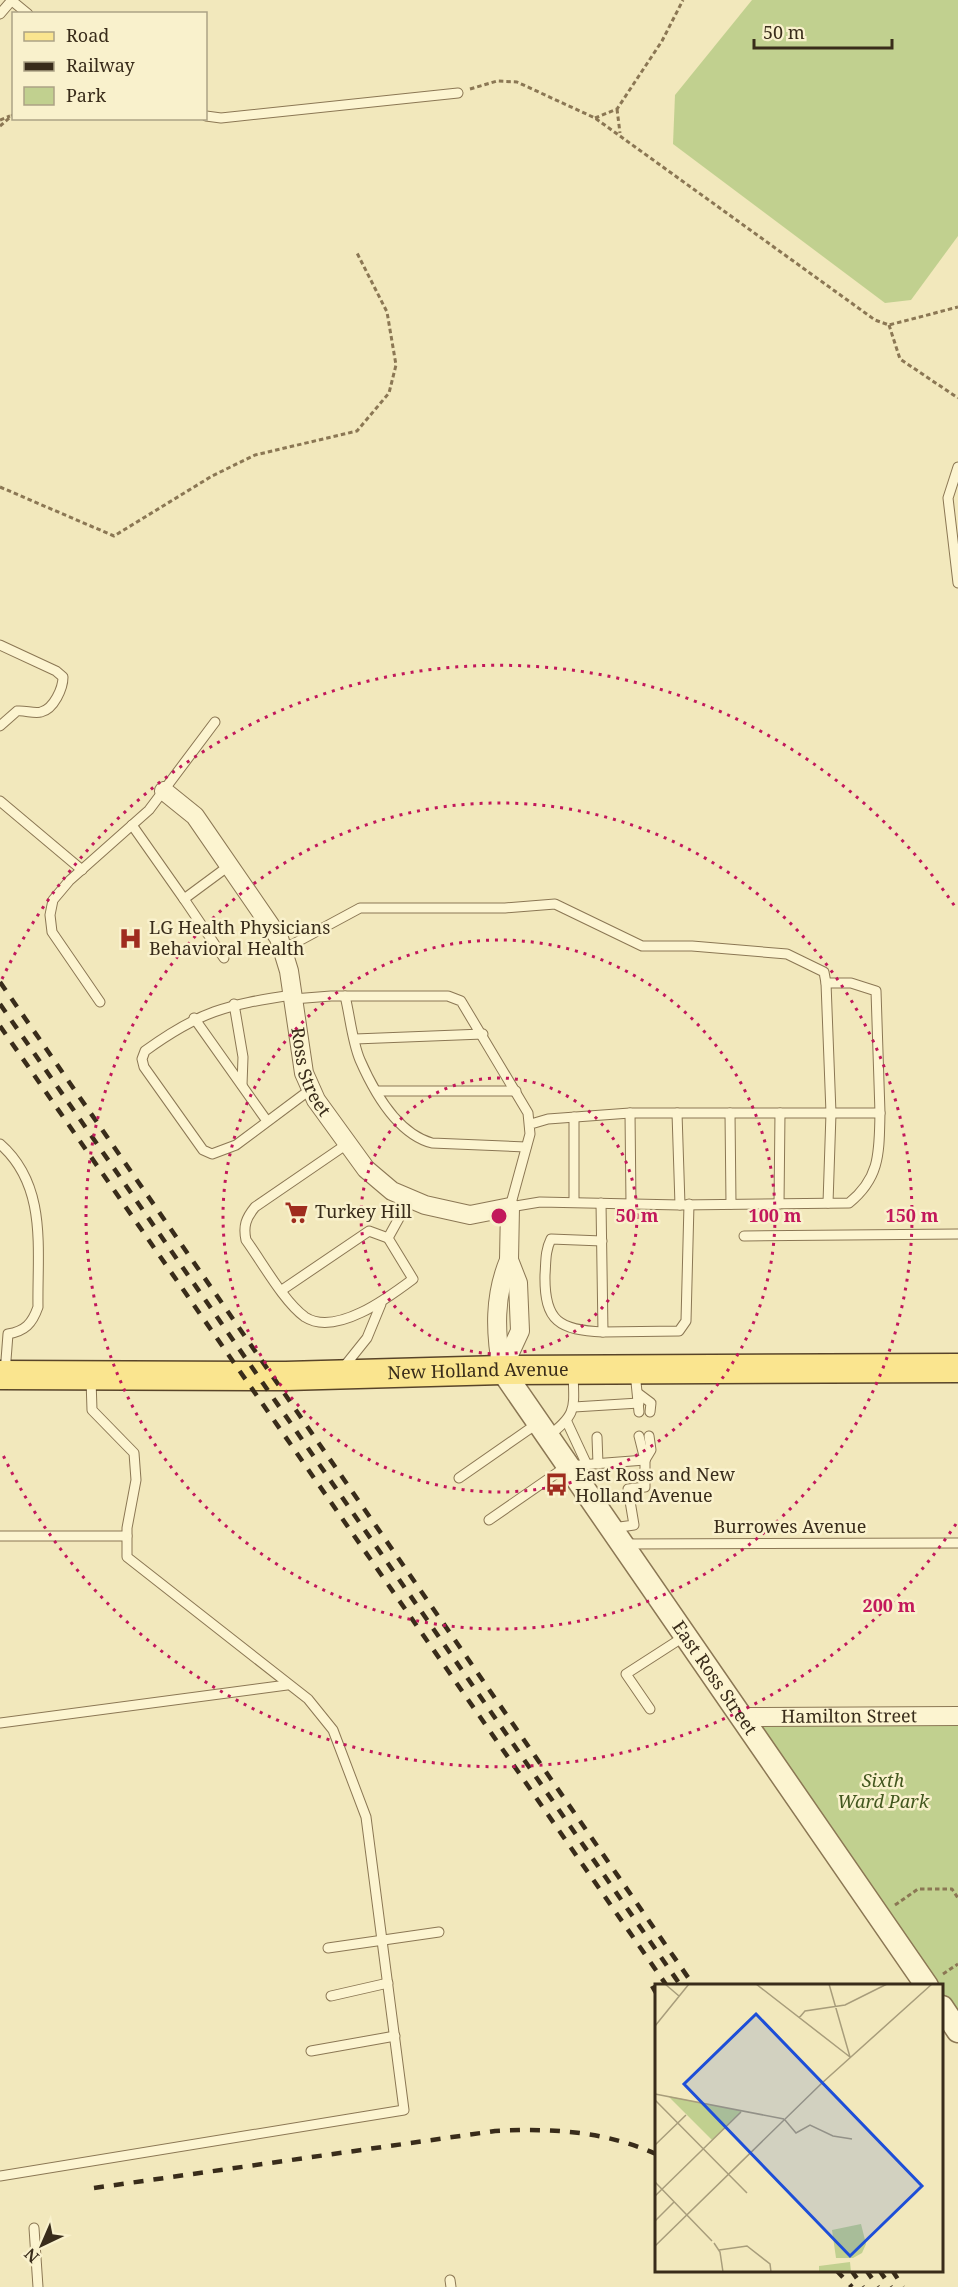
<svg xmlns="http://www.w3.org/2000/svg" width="958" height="2287" font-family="'Noto Serif',serif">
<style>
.green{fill:#c1d08f}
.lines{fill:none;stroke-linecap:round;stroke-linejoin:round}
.service-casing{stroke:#8b7754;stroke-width:11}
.minor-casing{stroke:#8b7754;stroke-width:20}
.tertiary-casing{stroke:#8b7754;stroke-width:25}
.primary-casing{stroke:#584429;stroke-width:31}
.path{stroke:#8b7754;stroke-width:3;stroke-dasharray:4.5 3;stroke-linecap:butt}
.service{stroke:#fcf4d0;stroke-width:9}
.minor{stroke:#fcf4d0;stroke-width:18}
.tertiary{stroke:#fcf4d0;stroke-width:22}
.primary{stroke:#fae58f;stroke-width:28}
.rail{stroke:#392c1a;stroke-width:4.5;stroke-dasharray:10 10;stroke-linecap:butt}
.ring{fill:none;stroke:#c2185b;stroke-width:3;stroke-dasharray:3 6}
.labels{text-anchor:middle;stroke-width:5;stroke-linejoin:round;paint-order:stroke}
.poi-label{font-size:18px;fill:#392c1a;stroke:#f9f1cc;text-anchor:start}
.street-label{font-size:18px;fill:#392c1a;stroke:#f9f1cc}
.park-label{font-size:18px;font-style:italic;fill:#43571f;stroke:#f9f1cc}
.inset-road{fill:none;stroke:#a89d7b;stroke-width:1.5}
.view{fill:#1d4ed8;fill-opacity:0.15;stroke:#1d4ed8;stroke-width:3}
.inset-edge{fill:none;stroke:#392c1a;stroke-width:3}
.centre{fill:#c2185b;stroke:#f9f1cc;stroke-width:3}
.ring-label{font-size:18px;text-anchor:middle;font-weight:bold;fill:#c2185b;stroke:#f9f1cc;stroke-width:5;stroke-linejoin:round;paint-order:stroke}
</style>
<rect width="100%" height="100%" fill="#f2e8bc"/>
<!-- green -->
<g class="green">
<polygon points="752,0 958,0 958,236 911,300 885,303 673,144 675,95"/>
<polygon points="958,1716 958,2031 942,2007 942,1986 927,1985 741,1717"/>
</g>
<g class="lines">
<defs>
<g id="service">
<polyline points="11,0 28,14"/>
<polyline points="0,14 12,0"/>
<polyline points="206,116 221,118 458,93"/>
<polyline points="958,467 948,498 958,583"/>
<path d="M0,645L56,671L63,677C63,688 54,709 41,712C34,714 25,710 17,711L0,726"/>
<polyline points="0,801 82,870"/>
<polyline points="132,825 184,899"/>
<polyline points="284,949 360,908 505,908 555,904 642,946 692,946 787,954 824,972 826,983 831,1113 828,1203"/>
<polyline points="224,958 184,899 230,865"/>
<polyline points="826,983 851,983 876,991 880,1113"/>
<path d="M292,995C226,1005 200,1011 145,1051L142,1059L144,1067L203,1150L212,1154L236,1145L311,1089"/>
<path d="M345,996C350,1016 352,1041 360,1060C374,1092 398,1134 432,1143L526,1147"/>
<path d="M293,999L331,996H448L461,1001L528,1113L530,1134L510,1207L540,1202L680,1205L849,1203C881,1177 879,1151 880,1113H630L548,1119L531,1124"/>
<polyline points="100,1002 52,932 50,915 53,900 69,881 149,810 215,722"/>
<polyline points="234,1004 243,1057 242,1085"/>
<polyline points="194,1018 267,1121"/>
<polyline points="355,1039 483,1034"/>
<polyline points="377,1091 516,1091"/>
<polyline points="630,1113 631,1204"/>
<polyline points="677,1113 680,1205"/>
<polyline points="730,1113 731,1204"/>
<path d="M0,1144C48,1186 37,1250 38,1307C32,1324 25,1331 8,1334L5,1373"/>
<path d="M347,1144L255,1207C246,1218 243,1226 246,1240C262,1262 284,1302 305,1317C336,1337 389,1297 413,1279L388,1238L409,1200"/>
<polyline points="574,1202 574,1117"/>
<polyline points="601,1203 603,1332 679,1331 686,1321 689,1204"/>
<polyline points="779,1204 780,1113"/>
<polyline points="744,1236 958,1234"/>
<path d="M602,1241L551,1239C545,1251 546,1262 545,1275C544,1322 560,1330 603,1332"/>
<polyline points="282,1290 369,1231 388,1238"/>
<polyline points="343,1368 367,1338 381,1304"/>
<polyline points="635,1372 639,1412"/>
<polyline points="639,1394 651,1403 650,1412"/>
<polyline points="574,1407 639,1403"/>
<polyline points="567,1422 587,1465"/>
<path d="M547,1437C578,1414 574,1408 573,1372"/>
<polyline points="597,1437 598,1464"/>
<polyline points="645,1460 651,1450 649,1436"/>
<polyline points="459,1478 538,1423"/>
<polyline points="489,1520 567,1466 645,1460"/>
<polyline points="613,1528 634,1525 628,1489 645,1487 645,1460 639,1436"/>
<polyline points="0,1536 127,1536"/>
<polyline points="624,1544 958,1543"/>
<polyline points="650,1709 626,1674 685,1636"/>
<polyline points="0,1723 287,1685"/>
<polyline points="328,1948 439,1932"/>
<polyline points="331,1996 388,1983"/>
<polyline points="311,2051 395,2036"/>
<polyline points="0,2176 404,2110 366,1817 333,1730 308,1699 127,1557 127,1528 136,1480 134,1453 92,1410 91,1379"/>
<polyline points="34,2228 38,2287"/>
<polyline points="450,2280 451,2287"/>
</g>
<g id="minor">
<path id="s1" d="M164,791L195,816L279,938L289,971L304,1073L316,1100L366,1169L392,1191L425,1205L470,1215L510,1207L509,1260L518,1283L520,1331L502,1370"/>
<path d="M502,1370C495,1332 494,1296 509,1260"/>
<path id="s2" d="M741,1717L958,1716"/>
</g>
<g id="tertiary">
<path id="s3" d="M502,1370L927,1986"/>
<polyline points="942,2007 958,2031"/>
</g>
<g id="primary">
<path id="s4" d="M0,1375L286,1376L502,1370L958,1368"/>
</g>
</defs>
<!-- service casing -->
<use href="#service" class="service-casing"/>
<!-- minor casing -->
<use href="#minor" class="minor-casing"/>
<!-- tertiary casing -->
<use href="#tertiary" class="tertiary-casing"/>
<!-- primary casing -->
<use href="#primary" class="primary-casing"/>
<!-- path -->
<g class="path">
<polyline points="470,89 497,81 517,82 595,118 875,320 889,325 958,307"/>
<polyline points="617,109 620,133"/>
<polyline points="595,118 617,109 662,41 683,0"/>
<polyline points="0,120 10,116"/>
<polyline points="0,126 14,114"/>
<polyline points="889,325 900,359 958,398"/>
<polyline points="0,487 114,536 212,476 255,455 357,431 389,393 396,365 387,312 356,251"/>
<polyline points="895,1905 918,1889 952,1889 958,1898"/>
<polyline points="943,1974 958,1964"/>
</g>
<!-- service -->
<use href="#service" class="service"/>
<!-- minor -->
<use href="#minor" class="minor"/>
<!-- tertiary -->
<use href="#tertiary" class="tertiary"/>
<!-- primary -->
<use href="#primary" class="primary"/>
<!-- rail -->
<g class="rail">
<polyline points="0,982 694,1986"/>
<polyline points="0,1004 681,1986"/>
<polyline points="0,1026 667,1986"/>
<polyline points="652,1986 656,1993"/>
<path d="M94,2188L495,2131C550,2128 605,2131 656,2154"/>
<polyline points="836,2270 852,2287"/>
<polyline points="851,2270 863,2287"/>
<polyline points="866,2270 878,2287"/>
<polyline points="879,2270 891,2287"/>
<polyline points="892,2270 903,2287"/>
</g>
</g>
<!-- distance rings -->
<g class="ring">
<circle cx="499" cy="1216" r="138"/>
<circle cx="499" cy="1216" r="276"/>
<circle cx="499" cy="1216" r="413"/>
<path d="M956 1524A551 551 0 0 1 2 1453M2 979A551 551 0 0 1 956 908"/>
</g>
<!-- icons -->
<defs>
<symbol id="hospital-bare" viewBox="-9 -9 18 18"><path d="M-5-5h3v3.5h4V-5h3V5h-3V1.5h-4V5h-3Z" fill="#9f2c1e" stroke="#f9f1cc" stroke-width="2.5" paint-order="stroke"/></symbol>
<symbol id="supermarket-bare" viewBox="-9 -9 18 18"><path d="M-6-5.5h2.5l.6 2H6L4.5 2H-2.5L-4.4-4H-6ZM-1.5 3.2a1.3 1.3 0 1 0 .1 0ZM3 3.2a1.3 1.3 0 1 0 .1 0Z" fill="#9f2c1e" stroke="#f9f1cc" stroke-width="2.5" paint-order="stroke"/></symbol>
<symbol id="bus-bare" viewBox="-9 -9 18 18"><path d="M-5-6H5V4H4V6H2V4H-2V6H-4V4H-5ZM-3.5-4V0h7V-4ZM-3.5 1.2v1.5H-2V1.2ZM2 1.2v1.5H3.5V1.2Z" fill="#9f2c1e" stroke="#f9f1cc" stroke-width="2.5" paint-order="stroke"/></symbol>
</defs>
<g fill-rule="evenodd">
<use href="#hospital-bare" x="114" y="922" width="33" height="33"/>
<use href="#supermarket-bare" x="280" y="1196" width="33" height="33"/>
<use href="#bus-bare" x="540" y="1468" width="33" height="33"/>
</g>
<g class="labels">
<!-- poi labels -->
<g class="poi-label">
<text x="149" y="934">LG Health Physicians<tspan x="149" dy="21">Behavioral Health</tspan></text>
<text x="315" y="1218">Turkey Hill</text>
<text x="575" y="1481">East Ross and New<tspan x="575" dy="21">Holland Avenue</tspan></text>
</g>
<!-- street labels -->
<g class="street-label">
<text dy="6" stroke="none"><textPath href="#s1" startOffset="326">Ross Street</textPath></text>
<text dy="6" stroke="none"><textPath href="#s4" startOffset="478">New Holland Avenue</textPath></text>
<text x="790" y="1533">Burrowes Avenue</text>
<text dy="6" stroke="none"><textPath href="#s3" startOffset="374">East Ross Street</textPath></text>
<text dy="6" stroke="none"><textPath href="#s2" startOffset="108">Hamilton Street</textPath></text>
</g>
<!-- park labels -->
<g class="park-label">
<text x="883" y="1787">Sixth<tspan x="883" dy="21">Ward Park</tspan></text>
</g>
</g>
<!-- overview -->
<g transform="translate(655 1984)">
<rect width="288" height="288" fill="#f2e8bc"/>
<path d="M13,112L87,127L57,156ZM206,240L211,260L207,269L198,274H181L177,246ZM195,278L196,288H164V282Z" fill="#c1d08f"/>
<path class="inset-road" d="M10,0L24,12M101,0L195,73M174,0L195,73M144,34L150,27L190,21L232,0M0,42L34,0M0,110L129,135M0,116L92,209M130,136L141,149L155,141L178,152L197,155M0,161L31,131M0,198L57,257M0,212L86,128M0,237L19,218M59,259L65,268L68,288M0,262L167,99L277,0M64,266L92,262L115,280L116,288"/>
<path class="view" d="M101,30L267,202L195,272L29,100Z"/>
<rect width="288" height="288" class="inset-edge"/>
</g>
<circle cx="499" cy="1216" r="9" class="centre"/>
<g class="ring-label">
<text x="637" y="1222">50 m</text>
<text x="775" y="1222">100 m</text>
<text x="912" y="1222">150 m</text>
<text x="889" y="1612">200 m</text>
</g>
<!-- legend -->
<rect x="12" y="12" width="195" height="108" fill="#f9f1cc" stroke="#aca285" stroke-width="1.5"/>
<rect x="24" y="32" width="30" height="9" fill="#fae58f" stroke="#aca285" stroke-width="1.5"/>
<text x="66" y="42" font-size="18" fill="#392c1a">Road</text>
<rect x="24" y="62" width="30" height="9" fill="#392c1a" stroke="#aca285" stroke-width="1.5"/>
<text x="66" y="72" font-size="18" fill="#392c1a">Railway</text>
<rect x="24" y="87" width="30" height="18" fill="#c1d08f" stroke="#aca285" stroke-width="1.5"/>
<text x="66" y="102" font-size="18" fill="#392c1a">Park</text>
<!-- north arrow -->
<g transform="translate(42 2245) rotate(224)" stroke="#f9f1cc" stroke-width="4.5" paint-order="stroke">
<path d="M0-4.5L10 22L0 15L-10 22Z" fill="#392c1a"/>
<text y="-9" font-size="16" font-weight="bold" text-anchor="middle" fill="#392c1a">N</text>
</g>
<!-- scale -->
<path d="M754 39v9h138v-9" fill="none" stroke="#392c1a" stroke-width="3"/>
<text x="763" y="39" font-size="18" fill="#392c1a" stroke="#f9f1cc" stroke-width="4.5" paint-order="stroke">50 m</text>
</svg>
